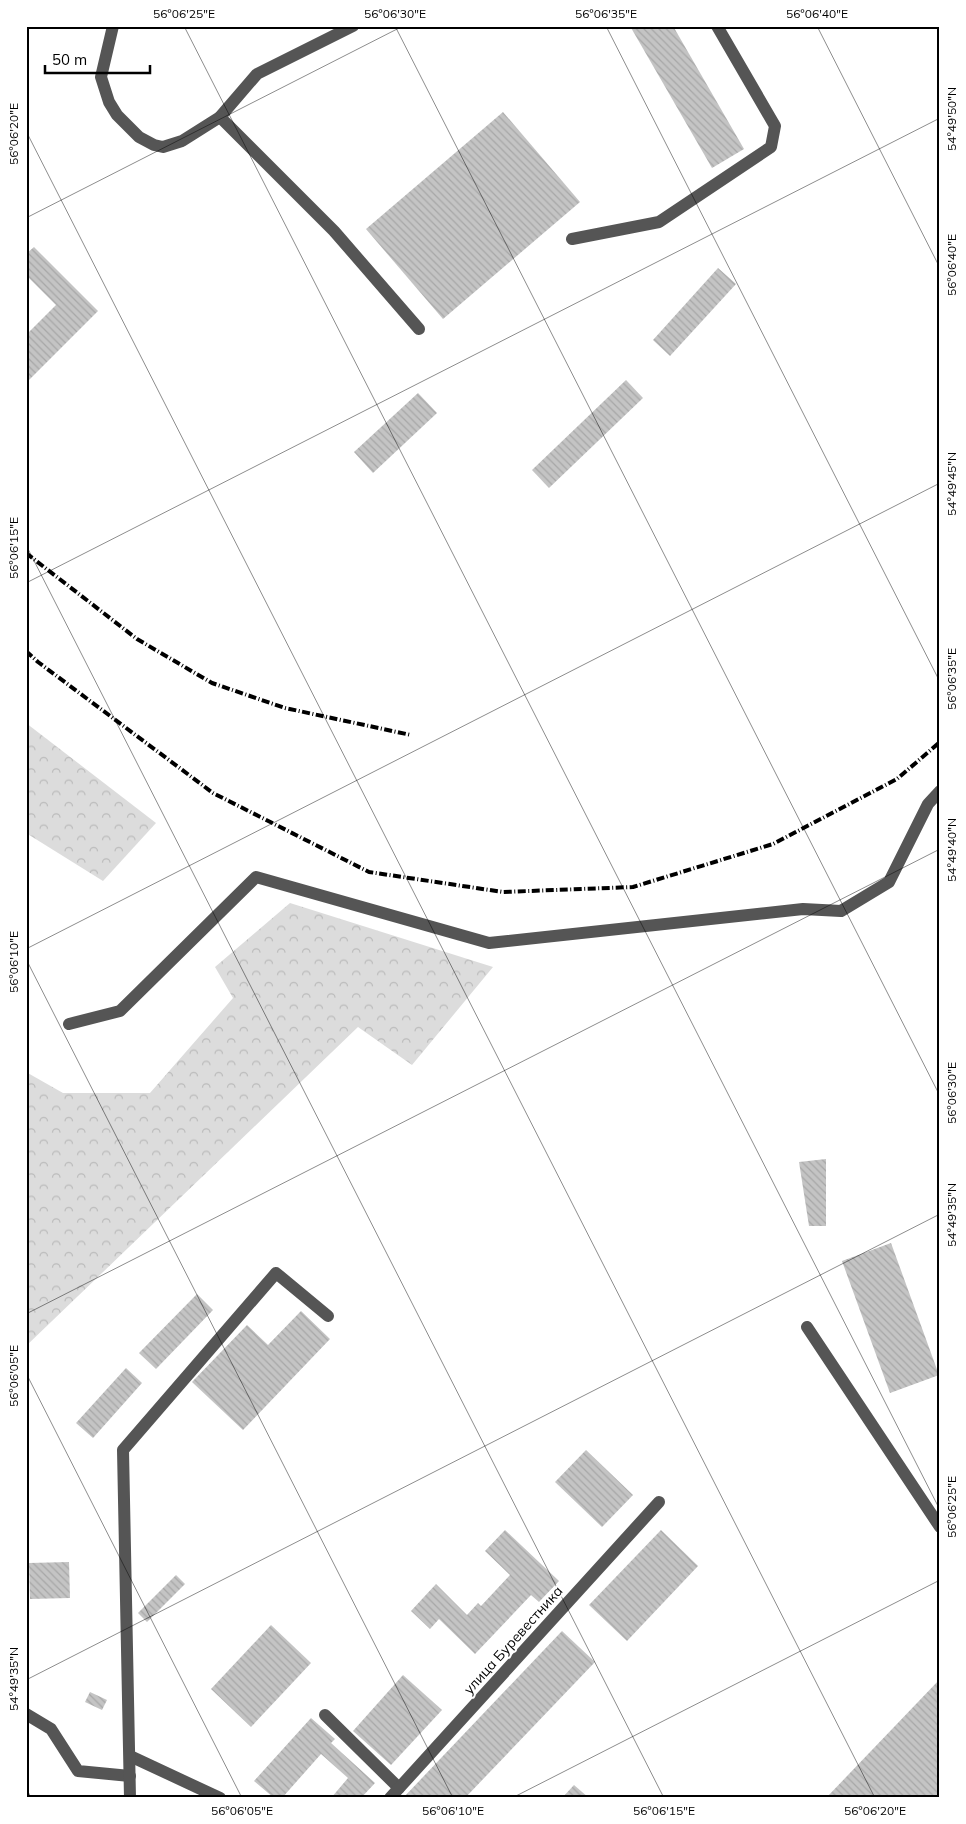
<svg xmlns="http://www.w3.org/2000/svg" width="966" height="1824" font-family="Mulish,sans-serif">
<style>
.forest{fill:url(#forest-crowns)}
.building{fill:url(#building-back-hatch)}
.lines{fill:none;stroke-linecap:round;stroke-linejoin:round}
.minor{stroke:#555;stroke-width:12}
.rail{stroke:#000;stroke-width:4;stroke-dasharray:8 2.5 1 2.5;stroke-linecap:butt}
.ticks{fill:none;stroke:#000;stroke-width:1;stroke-opacity:0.45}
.labels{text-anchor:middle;stroke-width:4;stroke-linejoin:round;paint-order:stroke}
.street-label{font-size:14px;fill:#000;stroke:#fff}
.neatline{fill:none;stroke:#000;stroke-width:2}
.ticks-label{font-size:12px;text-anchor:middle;fill:#000}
</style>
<defs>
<pattern id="forest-crowns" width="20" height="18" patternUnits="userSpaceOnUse" patternTransform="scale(1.25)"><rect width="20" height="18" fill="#dcdcdc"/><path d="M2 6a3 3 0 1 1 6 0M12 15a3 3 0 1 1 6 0" fill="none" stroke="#bbb"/></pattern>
<pattern id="building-back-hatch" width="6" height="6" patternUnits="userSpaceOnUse" patternTransform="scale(1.25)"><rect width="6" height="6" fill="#c4c4c4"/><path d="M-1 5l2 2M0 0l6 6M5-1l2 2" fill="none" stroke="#a7a7a7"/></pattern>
</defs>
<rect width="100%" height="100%" fill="#fff"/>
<!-- forest -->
<g class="forest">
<polygon points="26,723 156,823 103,881 26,833"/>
<polygon points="290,903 493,967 412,1065 358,1027 26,1346 26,1072 63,1093 150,1093 233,998 215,967"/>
</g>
<!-- building -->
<g class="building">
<polygon points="630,26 673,26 744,149 712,168"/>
<polygon points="503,112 580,202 443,319 366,229"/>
<polygon points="34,247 98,311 26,383 26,335 56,305 26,275 26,254"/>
<polygon points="718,268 736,284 670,356 653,340"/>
<polygon points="626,380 643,398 549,488 532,470"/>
<polygon points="418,393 437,413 373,473 354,452"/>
<polygon points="826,1159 826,1226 809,1226 799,1162"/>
<polygon points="891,1243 939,1375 890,1393 842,1261"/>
<polygon points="197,1294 213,1310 156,1369 139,1353"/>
<polygon points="301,1311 330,1339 243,1430 192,1382 247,1325 268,1345"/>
<polygon points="126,1368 142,1383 93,1438 76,1423"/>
<polygon points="586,1450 633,1495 602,1527 555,1482"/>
<polygon points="505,1530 559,1581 539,1602 531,1595 475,1654 439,1619 430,1629 411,1611 436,1584 467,1615 478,1603 481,1606 510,1575 485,1551"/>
<polygon points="661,1530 698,1566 627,1641 589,1605"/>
<polygon points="69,1562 70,1598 30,1599 29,1563"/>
<polygon points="176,1575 185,1584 147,1622 138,1613"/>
<polygon points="271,1625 311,1663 251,1727 211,1689"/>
<polygon points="562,1631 595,1662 465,1798 403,1798"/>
<polygon points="403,1675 442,1710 391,1765 353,1731"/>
<polygon points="940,1679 940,1798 826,1798"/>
<polygon points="90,1692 107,1700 102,1710 85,1702"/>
<polygon points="311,1718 335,1739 331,1743 375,1783 361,1798 331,1798 348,1778 321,1754 282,1798 274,1798 254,1781"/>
<polygon points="574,1785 589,1798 562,1798"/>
</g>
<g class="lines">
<!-- minor -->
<g class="minor">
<polyline points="113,26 101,77 109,102 117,115 139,137 154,145 163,147 182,141 220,117 257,74 353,26"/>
<polyline points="220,117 334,231 419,329"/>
<polyline points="572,239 659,222 771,147 775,126 717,26"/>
<polyline points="69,1024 120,1011 256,877 489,943 803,909 841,911 889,882 928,804 940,791"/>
<polyline points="807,1327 940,1527"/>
<polyline points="26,1714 51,1729 78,1771 130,1776"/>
<polyline points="325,1715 399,1788"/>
<polyline points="130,1756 220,1798"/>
<polyline points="130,1798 123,1450 276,1273 328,1316"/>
<polyline points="390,1798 659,1502"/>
</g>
<!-- rail -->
<g class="rail">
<polyline points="26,553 137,639 212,683 285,708 411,735"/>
<polyline points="26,651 38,662 213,793 369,872 503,892 633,887 773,844 897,779 940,742"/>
</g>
</g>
<!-- ticks -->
<path class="ticks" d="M184,26L940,1510M395,26L940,1096M606,26L940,682M817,26L940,268M26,131L875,1798M26,218L403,26M26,545L664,1798M26,583L940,118M26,949L940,483M26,959L453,1798M26,1314L940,849M26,1373L242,1798M26,1680L940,1214M26,1787L31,1798M512,1798L940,1580"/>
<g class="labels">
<!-- street labels -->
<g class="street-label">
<text transform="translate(513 1640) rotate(-48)" y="5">улица Буревестника</text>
</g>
</g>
<!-- border -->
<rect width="966" height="1824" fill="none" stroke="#ffffff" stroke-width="55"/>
<!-- scale -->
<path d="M45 65v8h105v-8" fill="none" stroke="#000000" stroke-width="2.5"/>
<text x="52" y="65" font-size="15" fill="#000000" stroke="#ffffff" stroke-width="4" paint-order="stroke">50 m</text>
<rect x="28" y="28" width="910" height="1768" class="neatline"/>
<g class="ticks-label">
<text x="184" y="18">56°06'25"E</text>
<text x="395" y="18">56°06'30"E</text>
<text x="606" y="18">56°06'35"E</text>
<text x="817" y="18">56°06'40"E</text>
<text transform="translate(952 119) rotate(-90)" y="4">54°49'50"N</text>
<text transform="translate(14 134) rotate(-90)" y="4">56°06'20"E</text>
<text transform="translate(952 265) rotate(-90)" y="4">56°06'40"E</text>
<text transform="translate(952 484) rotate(-90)" y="4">54°49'45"N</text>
<text transform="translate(14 548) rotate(-90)" y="4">56°06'15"E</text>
<text transform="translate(952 679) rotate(-90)" y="4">56°06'35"E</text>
<text transform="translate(952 850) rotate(-90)" y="4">54°49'40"N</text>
<text transform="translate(14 962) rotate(-90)" y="4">56°06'10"E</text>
<text transform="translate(952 1093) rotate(-90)" y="4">56°06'30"E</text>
<text transform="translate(952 1215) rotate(-90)" y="4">54°49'35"N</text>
<text transform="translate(14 1376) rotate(-90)" y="4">56°06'05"E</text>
<text transform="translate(952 1507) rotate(-90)" y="4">56°06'25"E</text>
<text transform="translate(14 1679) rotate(-90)" y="4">54°49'35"N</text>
<text x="242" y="1815">56°06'05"E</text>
<text x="453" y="1815">56°06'10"E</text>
<text x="664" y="1815">56°06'15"E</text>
<text x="875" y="1815">56°06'20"E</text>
</g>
</svg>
